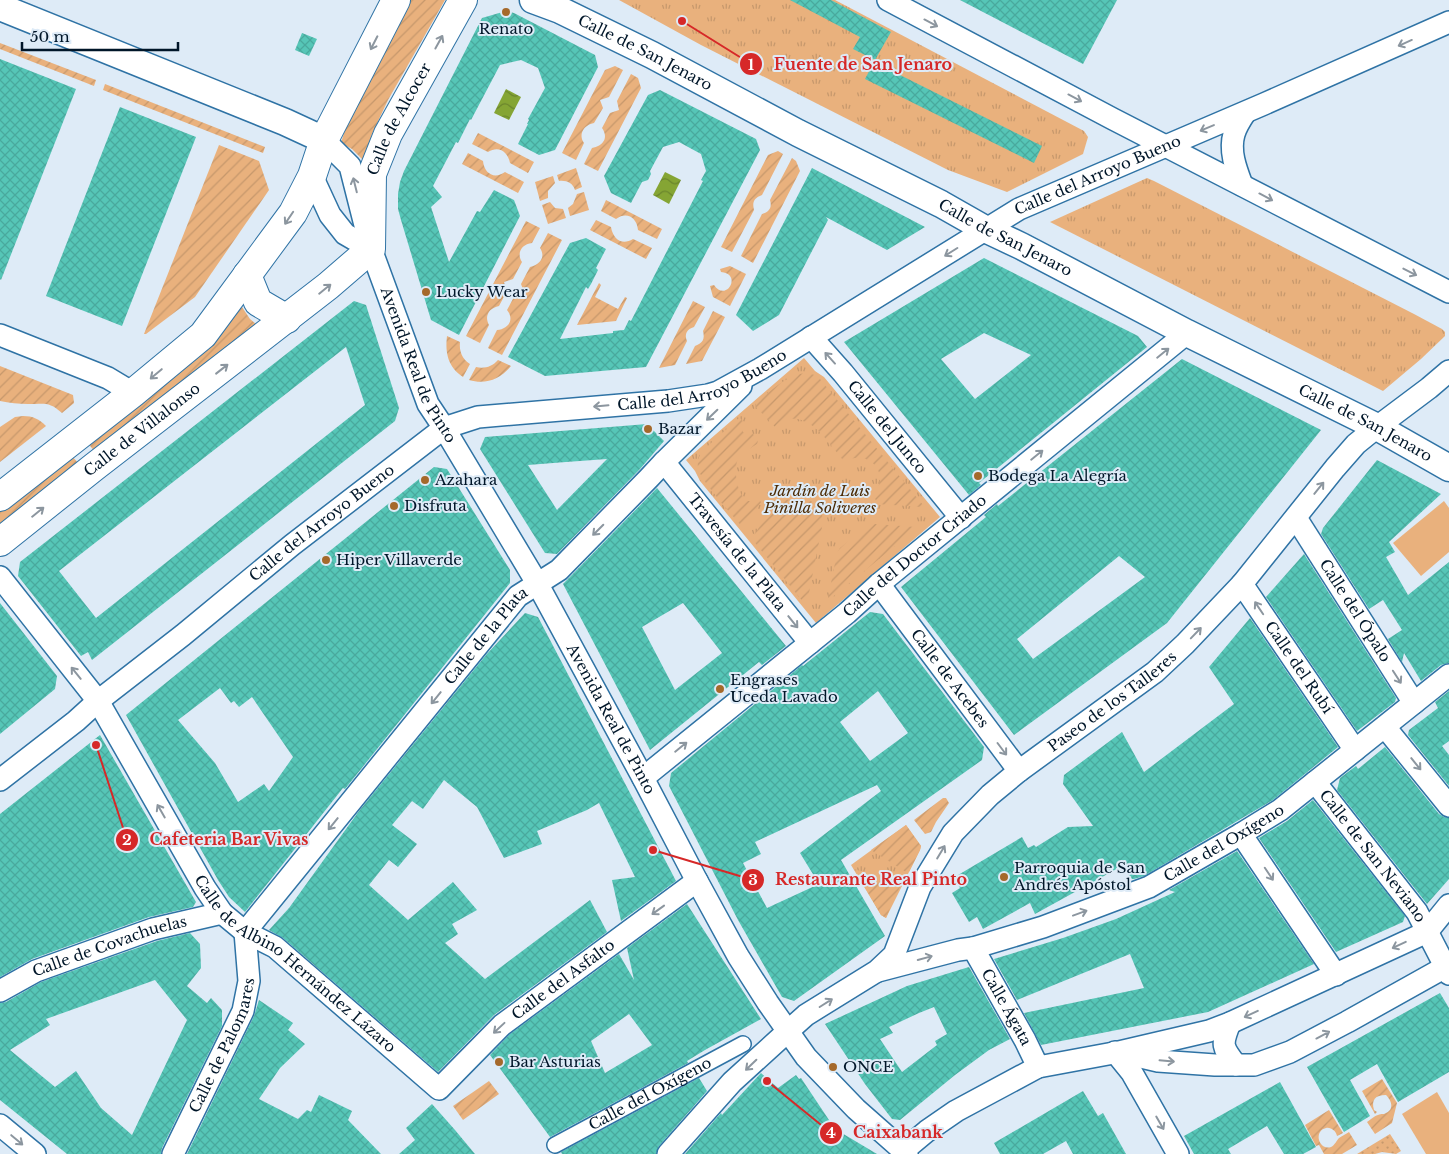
<svg xmlns="http://www.w3.org/2000/svg" width="1449" height="1154" font-family="'Libre Baskerville',serif">
<style>
.grass{fill:url(#grass-dots)}
.park{fill:url(#park-tufts)}
.garden{fill:url(#garden-furrows)}
.pitch{fill:#e9b17d}
.water{fill:url(#water-waves)}
.building{fill:url(#building-cross-hatch);fill-rule:evenodd}
.lines{fill:none;stroke-linecap:round;stroke-linejoin:round}
.pedestrian-casing{stroke:#2f73a5;stroke-width:18}
.minor-casing{stroke:#2f73a5;stroke-width:24}
.tertiary-casing{stroke:#2f73a5;stroke-width:29}
.secondary-casing{stroke:#2f73a5;stroke-width:30}
.pedestrian{stroke:#fff;stroke-width:15}
.minor{stroke:#fff;stroke-width:21}
.tertiary{stroke:#fff;stroke-width:26}
.secondary{stroke:#fff;stroke-width:28}
.oneway{stroke:#8c969f}
.poi-dot{fill:#a5692b;stroke:#deebf7;stroke-width:2}
.labels{text-anchor:middle;stroke-width:4;stroke-linejoin:round;paint-order:stroke}
.poi-label{font-size:15px;fill:#001629;stroke:#deebf7;text-anchor:start}
.street-label{font-size:15px;fill:#001629;stroke:#deebf7}
.park-label{font-size:15px;font-style:italic;fill:#4d2c06;stroke:#deebf7}
.leader{fill:none;stroke:#d62828;stroke-width:2}
.callout-dot{fill:#d62828;stroke:#deebf7;stroke-width:2}
.mark-label{font-size:15px;text-anchor:middle;font-weight:bold;fill:#fff}
.callout-label{font-size:16px;text-anchor:middle;font-weight:bold;fill:#d62828;stroke:#deebf7;stroke-width:4;stroke-linejoin:round;paint-order:stroke}
</style>
<defs>
<pattern id="grass-dots" width="8" height="8" patternUnits="userSpaceOnUse" patternTransform="scale(1.25)"><rect width="8" height="8" fill="#e9b17d"/><path d="M2 2h.1M6 6h.1" fill="none" stroke="#c6986c" stroke-width="1.8" stroke-linecap="round"/></pattern>
<pattern id="park-tufts" width="24" height="20" patternUnits="userSpaceOnUse" patternTransform="scale(1.25)"><rect width="24" height="20" fill="#e9b17d"/><path d="M3 7l-1-3M5 7V3M7 7l1-3M15 17l-1-3M17 17v-4M19 17l1-3" fill="none" stroke="#c6986c"/></pattern>
<pattern id="garden-furrows" width="10" height="10" patternUnits="userSpaceOnUse" patternTransform="scale(1.25)"><rect width="10" height="10" fill="#e9b17d"/><path d="M-1 1l2-2M0 10L10 0M9 11l2-2" fill="none" stroke="#c6986c"/></pattern>
<pattern id="water-waves" width="16" height="10" patternUnits="userSpaceOnUse" patternTransform="scale(1.25)"><rect width="16" height="10" fill="#85a534"/><path d="M0 5q4-4 8 0t8 0" fill="none" stroke="#6a852c"/></pattern>
<pattern id="building-cross-hatch" width="8" height="8" patternUnits="userSpaceOnUse" patternTransform="scale(1.25)"><rect width="8" height="8" fill="#56c6b7"/><path d="M0 0l8 8M0 8l8-8" fill="none" stroke="#49a99d"/></pattern>
</defs>
<rect width="100%" height="100%" fill="#deebf7"/>
<!-- grass -->
<polygon class="grass" points="1390,1134 1401,1151 1396,1154 1382,1152 1375,1154 1357,1154"/>
<!-- park -->
<g class="park">
<polygon points="619,0 835,0 1084,131 1088,137 1083,154 1007,192 948,170 701,45"/>
<polygon points="1147,178 1154,181 1414,314 1442,329 1445,332 1445,336 1421,359 1383,391 1050,222"/>
<polygon points="804,358 815,371 824,377 940,517 816,623 700,481 695,471 686,460"/>
<polygon points="906,825 921,846 920,850 886,918 881,915 851,865"/>
</g>
<!-- garden -->
<g class="garden">
<polygon points="406,0 445,0 388,100 372,134 364,161 352,149 341,143 349,116"/>
<polygon points="0,43 96,80 94,86 0,49"/>
<path d="M615,66L623,70L609,97L600,100L603,108L594,123C584,125 578,134 584,143L576,160L562,153L605,70Z"/>
<path d="M631,74L638,78L641,88L598,171L584,164L592,148C603,146 609,138 602,128L610,113L619,110L617,101Z"/>
<polygon points="105,84 265,147 263,153 103,90"/>
<path d="M478,133L534,162L528,173L510,163C508,152 499,145 488,152L472,144Z"/>
<polygon points="219,145 259,161 269,190 195,297 146,334 144,334"/>
<path d="M778,151L783,154L762,195C754,198 752,202 754,210L732,252L721,247L768,155Z"/>
<path d="M468,153L483,161C484,173 494,180 505,172L524,182L518,193L462,164Z"/>
<path d="M792,158L796,161L800,171L753,263L741,256L762,214C770,212 772,207 770,200Z"/>
<path d="M576,168L582,187L575,190C573,183 566,180 559,181L557,175Z"/>
<polygon points="553,176 555,183 548,191 548,198 540,201 535,182"/>
<polygon points="584,192 589,210 570,216 568,208 573,204 577,194"/>
<path d="M606,200L662,229L657,239L638,230C637,218 627,211 616,219L601,211Z"/>
<polygon points="550,202 555,208 563,209 566,218 548,224 542,205"/>
<path d="M596,220L611,227C613,239 622,246 633,239L652,248L646,259L590,230Z"/>
<path d="M526,221L540,228L532,243C522,244 516,253 522,262L513,279L504,282L507,291L499,306C489,308 484,316 489,325L480,343L466,336Z"/>
<path d="M548,233L562,240L502,355L488,348L497,330C508,329 515,320 507,310L515,295L524,292L521,284L530,267C540,265 546,257 540,248Z"/>
<path d="M730,266L746,274L730,306L713,297L710,286L714,285C726,303 743,274 721,272L720,269Z"/>
<polygon points="599,283 601,285 595,297 618,309 625,297 627,298 616,321 577,325"/>
<path d="M693,301L705,307L694,327C687,329 684,334 687,341L675,365L659,368Z"/>
<polygon points="242,307 250,319 256,324 95,452 87,442 216,336 234,317"/>
<path d="M713,311L725,317L702,361L686,364L695,346C703,343 705,339 703,331Z"/>
<path d="M447,336L460,342C459,351 462,359 470,364L463,377C448,367 445,353 447,336Z"/>
<path d="M498,360L511,366C500,379 486,385 469,380L476,367C484,369 492,367 498,360Z"/>
<path d="M0,366L73,395L74,403L62,413C49,401 44,404 28,404C19,404 9,403 0,401Z"/>
<path d="M806,373L815,375L820,379L923,505L922,507L877,504L874,495C877,490 879,486 880,480C881,462 861,452 846,461L843,460C826,440 804,402 775,427L756,407V403C771,391 786,375 806,373Z"/>
<path d="M23,416C33,416 39,419 46,426L0,462V427L15,417Z"/>
<path d="M739,418L741,419L746,425L743,428V432L746,434L751,431L758,441L757,444C752,447 740,455 738,459C733,469 737,496 748,501C751,502 756,501 760,501L761,502L744,529C735,518 700,480 698,468C697,462 699,457 701,452Z"/>
<polygon points="71,455 79,464 0,526 0,511"/>
<path d="M807,499C817,504 823,510 823,522L807,603H804L752,539L775,500Z"/>
<polygon points="874,524 916,527 917,528 830,599 828,598 837,553 840,548 867,526"/>
<polygon points="943,798 946,798 949,803 936,822 931,832 925,834 914,820"/>
<polygon points="906,825 921,846 920,850 909,872 906,872 871,850"/>
<polygon points="854,869 900,883 901,885 894,899 886,918 881,915"/>
<path d="M1382,1079L1397,1103L1392,1123L1375,1134L1367,1122C1370,1120 1374,1116 1378,1115C1382,1113 1383,1115 1386,1113C1395,1109 1391,1100 1386,1095C1375,1095 1371,1100 1374,1110L1377,1112L1375,1114L1362,1091Z"/>
<polygon points="489,1081 499,1094 463,1120 453,1106"/>
<path d="M1329,1110L1343,1133L1337,1136C1336,1131 1331,1127 1326,1128C1313,1131 1319,1151 1331,1147C1335,1145 1336,1141 1339,1138C1342,1136 1346,1134 1349,1132L1357,1145L1342,1154H1324L1319,1145L1316,1146L1305,1125Z"/>
</g>
<!-- pitch -->
<g class="pitch">
<polygon points="1444,501 1449,508 1449,552 1421,576 1393,543"/>
<polygon points="1437,1092 1449,1113 1449,1154 1426,1154 1402,1114"/>
</g>
<!-- water -->
<g class="water">
<polygon points="506,89 521,97 509,120 494,113"/>
<polygon points="665,172 681,180 669,204 653,195"/>
</g>
<!-- building -->
<g class="building">
<polygon points="790,0 831,0 891,32 875,60 853,49 860,37"/>
<polygon points="960,0 1117,0 1083,64"/>
<polygon points="506,11 514,13 595,55 598,67 555,150 539,155 518,144 528,124 527,124 529,120 528,119 545,88 538,68 521,60 500,65 471,120 470,119 458,143 456,142 433,186 442,197 431,207 449,262 477,211 480,212 494,190 514,200 520,216 459,335 431,320 401,220 398,209 398,194 400,182 404,171 482,18"/>
<polygon points="302,33 317,39 309,56 295,50"/>
<polygon points="0,59 76,89 1,280 0,279"/>
<polygon points="874,62 1042,146 1034,163 865,79"/>
<polygon points="660,90 756,139 760,150 646,367 545,376 508,357 570,243 586,238 606,249 596,268 598,270 591,284 588,289 586,287 560,339 613,333 613,331 624,330 629,320 631,321 703,181 701,180 706,171 701,154 679,142 663,147 650,171 651,174 648,180 642,182 631,203 611,193 604,176 648,95"/>
<polygon points="120,107 196,137 122,326 46,296"/>
<polygon points="812,168 925,227 887,250 826,217 828,220 779,315 753,331 736,315"/>
<path d="M984,258L1138,336L1147,347L979,483L981,485L969,495L844,342ZM984,333L1031,355L975,399L941,359Z"/>
<path d="M354,301L366,305L399,408L395,421L92,660L88,652L81,656L18,576L20,562ZM346,347L365,405L96,618L59,571Z"/>
<path d="M1182,359L1321,430L1167,623L1014,735L901,587L986,517L984,515L997,504L998,506ZM1119,556L1145,577L1033,659L1017,639Z"/>
<path d="M647,424L664,441L640,469L557,554L545,553L480,449L485,437ZM607,459L557,510L528,465L566,462Z"/>
<polygon points="1377,460 1441,494 1389,542 1395,552 1386,557 1408,595 1449,562 1449,663 1441,665 1421,681 1404,653 1402,662 1388,639 1402,630 1383,600 1369,609 1321,534 1323,528"/>
<path d="M434,467L447,469L510,570V583L345,789L343,788L245,912L229,897L218,880L126,715ZM220,688L231,703L234,701L239,707L252,697L293,757L269,791L264,784L238,802L215,763L178,720Z"/>
<path d="M657,488L786,646L762,665L759,662L650,750L563,584ZM683,603L722,653L675,690L642,627Z"/>
<polygon points="1304,554 1396,698 1395,702 1357,731 1266,597"/>
<polygon points="0,603 57,676 55,689 0,734"/>
<path d="M870,612L883,614L984,747L982,760L841,860L885,936L794,1001L782,997L738,920L669,786L671,773L778,685L802,665L803,666ZM878,691L908,733L870,761L840,722ZM877,785L881,791L800,853L819,884L767,908L743,863L761,854L755,842Z"/>
<polygon points="525,613 538,617 676,881 621,921 612,880 635,877 599,803 587,810 537,831 542,844 504,858 477,807 444,780 423,809 412,801 392,825 417,844 398,867 389,860 369,885 408,920 453,882 477,910 452,924 458,934 445,943 485,979 590,900 607,932 494,1015 438,1072 283,938 269,930 289,908 359,811 486,655"/>
<polygon points="1250,618 1338,747 1273,800 1144,876 1134,879 1132,879 1122,866 1035,914 1030,903 983,929 977,917 969,922 952,893 960,888 953,878 1022,837 1028,848 1034,845 1036,847 1068,827 1093,826 1063,784 1064,775 1122,732 1144,772 1234,704 1209,667"/>
<polygon points="1449,691 1449,741 1442,746 1449,755 1449,786 1408,735 1409,730 1438,708 1435,702"/>
<polygon points="100,735 196,902 193,907 149,917 32,959 0,977 0,814"/>
<polygon points="1385,747 1439,814 1444,817 1449,818 1449,879 1427,904 1337,790 1340,778 1356,766 1358,769"/>
<polygon points="1313,800 1405,916 1403,922 1336,952 1259,838 1287,821"/>
<polygon points="1237,851 1314,964 1208,1012 1041,1045 1024,1013 1144,988 1130,954 1017,1000 994,959 1063,938 1116,919 1175,892 1169,890"/>
<path d="M687,904L761,1019L705,1050L687,1061L688,1063L550,1137L490,1055L510,1034L619,954L634,980L627,948ZM629,1014L652,1045L605,1073L591,1041Z"/>
<path d="M190,933L200,944L201,968L187,986L207,1003L211,998L222,1010V1026L162,1148L161,1154H67L0,1100V1003L6,1002L41,982L157,941ZM155,980L187,1020L132,1135L101,1108L76,1071L55,1087L10,1050L50,1025L46,1019Z"/>
<path d="M969,967L1010,1039L989,1050L955,1075L900,1120L892,1119L865,1084L825,1024L907,986ZM934,1007L947,1034L935,1041L937,1045L902,1072L880,1039L893,1033L889,1027L919,1013Z"/>
<polygon points="1440,993 1449,1008 1449,1072 1398,1102 1377,1064 1350,1080 1370,1116 1344,1132 1307,1067"/>
<polygon points="259,1000 293,1023 288,1030 305,1044 280,1068 259,1099 298,1119 307,1110 311,1112 319,1095 352,1111 348,1120 381,1154 187,1154 254,1016"/>
<polygon points="761,1073 778,1088 796,1075 799,1079 801,1078 835,1129 877,1154 685,1154 721,1113 722,1115"/>
<polygon points="699,1078 707,1091 659,1146 656,1154 562,1154 561,1152"/>
<polygon points="1280,1082 1316,1147 1303,1154 1284,1154 1267,1126 1228,1149 1231,1154 1194,1154 1184,1136"/>
<polygon points="1083,1091 1098,1116 1103,1113 1126,1154 1073,1154 1066,1141 1043,1154 1000,1154 994,1143"/>
<polygon points="432,1104 455,1130 475,1154 399,1154 415,1140 406,1128"/>
</g>
<g class="lines">
<defs>
<g id="pedestrian">
<path id="s1" d="M555,1145L743,1044"/>
</g>
<g id="minor">
<polyline points="888,0 1113,119 1449,292"/>
<path id="s2" d="M324,140L350,166L371,249L428,404L444,428L537,583L643,778L697,881L738,956L768,1003L806,1057L856,1109L907,1154"/>
<polyline points="312,176 330,215 345,234 371,249"/>
<path d="M1242,185C1236,169 1229,151 1234,134C1236,127 1241,119 1245,113"/>
<polyline points="0,335 108,378 133,393"/>
<path id="s3" d="M811,337L843,373L961,518"/>
<path id="s4" d="M664,462L810,643"/>
<path id="s5" d="M1296,518L1414,703"/>
<path id="s6" d="M0,577L98,701L205,888L222,913L245,932L275,947L439,1089L502,1025L697,881"/>
<path id="s7" d="M879,584L1019,771"/>
<path id="s8" d="M1242,584L1355,750"/>
<polyline points="1385,727 1449,806"/>
<path id="s9" d="M643,778L847,613L879,584L1187,333"/>
<path id="s10" d="M0,780L76,721L98,701L183,635L292,545L444,428L478,417L668,401L708,395L718,392L760,369L1019,209L1264,104L1449,22"/>
<path id="s11" d="M1315,782L1417,912L1449,974"/>
<polyline points="1241,834 1336,975"/>
<path id="s12" d="M245,932L518,596L559,570L649,478L664,462L741,386"/>
<path id="s13" d="M973,948L1025,1040L1038,1067"/>
<path id="s14" d="M878,971L958,950L973,948L1043,927L1149,887L1241,834L1280,810L1449,675"/>
<path id="s15" d="M0,991L36,971L153,929L222,913"/>
<path d="M1230,1023C1221,1045 1222,1047 1236,1065"/>
<polyline points="1115,1052 1132,1073 1178,1154"/>
<polyline points="1124,1053 1158,1061 1215,1065 1254,1065 1290,1052 1347,1022 1449,965"/>
<polyline points="0,1125 35,1154"/>
<polyline points="903,1151 927,1131 956,1111 1038,1067 1119,1052 1209,1031 1230,1023 1427,932 1449,905"/>
<path id="s16" d="M173,1154L243,1011L249,981L245,932"/>
<path id="s17" d="M668,1154L732,1082L787,1032L806,1015L877,971L894,955L920,887L953,833L990,795L1019,771L1155,672L1185,644L1242,584L1335,468L1356,444L1377,427L1429,388L1449,371"/>
</g>
<g id="tertiary">
<path id="s18" d="M533,0L560,10L652,55L798,133L941,204L985,229L1021,246L1187,333L1377,427L1449,468"/>
<polyline points="0,7 285,122 324,140"/>
</g>
<g id="secondary">
<polyline points="247,275 258,302 287,319"/>
<polyline points="0,497 133,393 203,335 293,213 312,176 324,140 396,0"/>
<path id="s19" d="M0,542L94,467L328,286L371,249L372,174L388,134L463,0"/>
</g>
</defs>
<!-- pedestrian casing -->
<use href="#pedestrian" class="pedestrian-casing"/>
<!-- minor casing -->
<use href="#minor" class="minor-casing"/>
<!-- tertiary casing -->
<use href="#tertiary" class="tertiary-casing"/>
<!-- secondary casing -->
<use href="#secondary" class="secondary-casing"/>
<!-- pedestrian -->
<use href="#pedestrian" class="pedestrian"/>
<!-- minor -->
<use href="#minor" class="minor"/>
<!-- tertiary -->
<use href="#tertiary" class="tertiary"/>
<!-- secondary -->
<use href="#secondary" class="secondary"/>
</g>
<!-- one-way arrows -->
<defs><path id="oneway-shaft" d="M-6 0H5M1.5-3L5.5 0L1.5 3" fill="none" stroke-width="1.6" stroke-linecap="round" stroke-linejoin="round" transform="scale(1.25)"/></defs>
<g class="oneway">
<use href="#oneway-shaft" transform="translate(931 23) rotate(28)"/>
<use href="#oneway-shaft" transform="translate(439 42) rotate(-61)"/>
<use href="#oneway-shaft" transform="translate(374 43) rotate(117)"/>
<use href="#oneway-shaft" transform="translate(1405 43) rotate(156)"/>
<use href="#oneway-shaft" transform="translate(1075 98) rotate(28)"/>
<use href="#oneway-shaft" transform="translate(1207 128) rotate(157)"/>
<use href="#oneway-shaft" transform="translate(355 185) rotate(-104)"/>
<use href="#oneway-shaft" transform="translate(1266 197) rotate(28)"/>
<use href="#oneway-shaft" transform="translate(289 218) rotate(124)"/>
<use href="#oneway-shaft" transform="translate(951 252) rotate(148)"/>
<use href="#oneway-shaft" transform="translate(1410 272) rotate(27)"/>
<use href="#oneway-shaft" transform="translate(325 289) rotate(-39)"/>
<use href="#oneway-shaft" transform="translate(1163 353) rotate(-39)"/>
<use href="#oneway-shaft" transform="translate(830 358) rotate(-132)"/>
<use href="#oneway-shaft" transform="translate(222 369) rotate(-38)"/>
<use href="#oneway-shaft" transform="translate(156 374) rotate(140)"/>
<use href="#oneway-shaft" transform="translate(601 406) rotate(175)"/>
<use href="#oneway-shaft" transform="translate(712 415) rotate(136)"/>
<use href="#oneway-shaft" transform="translate(1037 455) rotate(-39)"/>
<use href="#oneway-shaft" transform="translate(1319 488) rotate(-51)"/>
<use href="#oneway-shaft" transform="translate(38 512) rotate(-39)"/>
<use href="#oneway-shaft" transform="translate(598 530) rotate(135)"/>
<use href="#oneway-shaft" transform="translate(1259 608) rotate(-124)"/>
<use href="#oneway-shaft" transform="translate(793 622) rotate(51)"/>
<use href="#oneway-shaft" transform="translate(1196 633) rotate(-46)"/>
<use href="#oneway-shaft" transform="translate(76 673) rotate(-129)"/>
<use href="#oneway-shaft" transform="translate(1397 677) rotate(57)"/>
<use href="#oneway-shaft" transform="translate(436 698) rotate(129)"/>
<use href="#oneway-shaft" transform="translate(681 747) rotate(-39)"/>
<use href="#oneway-shaft" transform="translate(1002 749) rotate(53)"/>
<use href="#oneway-shaft" transform="translate(1416 764) rotate(51)"/>
<use href="#oneway-shaft" transform="translate(161 811) rotate(-120)"/>
<use href="#oneway-shaft" transform="translate(333 824) rotate(129)"/>
<use href="#oneway-shaft" transform="translate(941 852) rotate(-59)"/>
<use href="#oneway-shaft" transform="translate(1269 874) rotate(56)"/>
<use href="#oneway-shaft" transform="translate(658 910) rotate(144)"/>
<use href="#oneway-shaft" transform="translate(1080 913) rotate(-20)"/>
<use href="#oneway-shaft" transform="translate(1399 945) rotate(155)"/>
<use href="#oneway-shaft" transform="translate(925 958) rotate(-15)"/>
<use href="#oneway-shaft" transform="translate(826 1003) rotate(-32)"/>
<use href="#oneway-shaft" transform="translate(1251 1014) rotate(155)"/>
<use href="#oneway-shaft" transform="translate(499 1028) rotate(137)"/>
<use href="#oneway-shaft" transform="translate(1323 1035) rotate(-28)"/>
<use href="#oneway-shaft" transform="translate(1167 1061) rotate(5)"/>
<use href="#oneway-shaft" transform="translate(751 1065) rotate(136)"/>
<use href="#oneway-shaft" transform="translate(1160 1123) rotate(60)"/>
<use href="#oneway-shaft" transform="translate(17 1140) rotate(40)"/>
</g>
<!-- markers -->
<g class="poi-dot">
<circle cx="506" cy="12" r="5"/>
<circle cx="426" cy="292" r="5"/>
<circle cx="648" cy="429" r="5"/>
<circle cx="978" cy="476" r="5"/>
<circle cx="425" cy="480" r="5"/>
<circle cx="394" cy="506" r="5"/>
<circle cx="326" cy="560" r="5"/>
<circle cx="720" cy="689" r="5"/>
<circle cx="1004" cy="877" r="5"/>
<circle cx="499" cy="1062" r="5"/>
<circle cx="833" cy="1067" r="5"/>
</g>
<g class="labels">
<!-- poi labels -->
<g class="poi-label">
<text x="506" y="34" text-anchor="middle">Renato</text>
<text x="436" y="297">Lucky Wear</text>
<text x="658" y="434">Bazar</text>
<text x="988" y="481">Bodega La Alegría</text>
<text x="435" y="485">Azahara</text>
<text x="404" y="511">Disfruta</text>
<text x="336" y="565">Hiper Villaverde</text>
<text x="730" y="685">Engrases<tspan x="730" dy="17">Uceda Lavado</tspan></text>
<text x="1014" y="873">Parroquia de San<tspan x="1014" dy="17">Andrés Apóstol</tspan></text>
<text x="509" y="1067">Bar Asturias</text>
<text x="843" y="1072">ONCE</text>
</g>
<!-- street labels -->
<g class="street-label">
<text dy="5" stroke="none"><textPath href="#s18" startOffset="124">Calle de San Jenaro</textPath></text>
<text dy="5" stroke="none"><textPath href="#s19" startOffset="609">Calle de Alcocer</textPath></text>
<text dy="5" stroke="none"><textPath href="#s10" startOffset="1282">Calle del Arroyo Bueno</textPath></text>
<text dy="5" stroke="none"><textPath href="#s18" startOffset="529">Calle de San Jenaro</textPath></text>
<text dy="5" stroke="none"><textPath href="#s2" startOffset="248">Avenida Real de Pinto</textPath></text>
<text dy="5" stroke="none"><textPath href="#s10" startOffset="832">Calle del Arroyo Bueno</textPath></text>
<text dy="5" stroke="none"><textPath href="#s18" startOffset="934">Calle de San Jenaro</textPath></text>
<text dy="5" stroke="none"><textPath href="#s3" startOffset="118">Calle del Junco</textPath></text>
<text dy="5" stroke="none"><textPath href="#s19" startOffset="181">Calle de Villalonso</textPath></text>
<text dy="5" stroke="none"><textPath href="#s10" startOffset="412">Calle del Arroyo Bueno</textPath></text>
<text dy="5" stroke="none"><textPath href="#s4" startOffset="116">Travesía de la Plata</textPath></text>
<text dy="5" stroke="none"><textPath href="#s9" startOffset="351">Calle del Doctor Criado</textPath></text>
<text dy="5" stroke="none"><textPath href="#s5" startOffset="110">Calle del Ópalo</textPath></text>
<text dy="5" stroke="none"><textPath href="#s12" startOffset="382">Calle de la Plata</textPath></text>
<text dy="5" stroke="none"><textPath href="#s8" startOffset="101">Calle del Rubí</textPath></text>
<text dy="5" stroke="none"><textPath href="#s7" startOffset="118">Calle de Acebes</textPath></text>
<text dy="5" stroke="none"><textPath href="#s17" startOffset="646">Paseo de los Talleres</textPath></text>
<text dy="5" stroke="none"><textPath href="#s2" startOffset="652">Avenida Real de Pinto</textPath></text>
<text dy="5" stroke="none"><textPath href="#s14" startOffset="371">Calle del Oxígeno</textPath></text>
<text dy="5" stroke="none"><textPath href="#s11" startOffset="94">Calle de San Neviano</textPath></text>
<text dy="5" stroke="none"><textPath href="#s15" startOffset="119">Calle de Covachuelas</textPath></text>
<text dy="5" stroke="none"><textPath href="#s6" startOffset="492">Calle de Albino Hernández Lázaro</textPath></text>
<text dy="5" stroke="none"><textPath href="#s6" startOffset="850">Calle del Asfalto</textPath></text>
<text dy="5" stroke="none"><textPath href="#s13" startOffset="68">Calle Ágata</textPath></text>
<text dy="5" stroke="none"><textPath href="#s16" startOffset="120">Calle de Palomares</textPath></text>
<text dy="5" stroke="none"><textPath href="#s1" startOffset="108">Calle del Oxígeno</textPath></text>
</g>
<!-- park labels -->
<g class="park-label">
<text x="820" y="496">Jardín de Luis<tspan x="820" dy="17">Pinilla Soliveres</tspan></text>
</g>
</g>
<!-- callouts -->
<path class="leader" d="M682 21L751 64M96 745L127 840M653 850L753 880M767 1081L831 1133"/>
<g class="callout-dot">
<circle cx="682" cy="21" r="5"/>
<circle cx="96" cy="745" r="5"/>
<circle cx="653" cy="850" r="5"/>
<circle cx="767" cy="1081" r="5"/>
<circle cx="751" cy="64" r="12"/>
<circle cx="127" cy="840" r="12"/>
<circle cx="753" cy="880" r="12"/>
<circle cx="831" cy="1133" r="12"/>
</g>
<g class="mark-label">
<text x="751" y="70">1</text>
<text x="127" y="845">2</text>
<text x="753" y="885">3</text>
<text x="831" y="1138">4</text>
</g>
<g class="callout-label">
<text x="863" y="70">Fuente de San Jenaro</text>
<text x="229" y="845">Cafeteria Bar Vivas</text>
<text x="871" y="885">Restaurante Real Pinto</text>
<text x="898" y="1138">Caixabank</text>
</g>
<!-- scale -->
<path d="M22 42v8h156v-8" fill="none" stroke="#001629" stroke-width="2.5"/>
<text x="30" y="42" font-size="15" fill="#001629" stroke="#deebf7" stroke-width="4" paint-order="stroke">50 m</text>
</svg>
